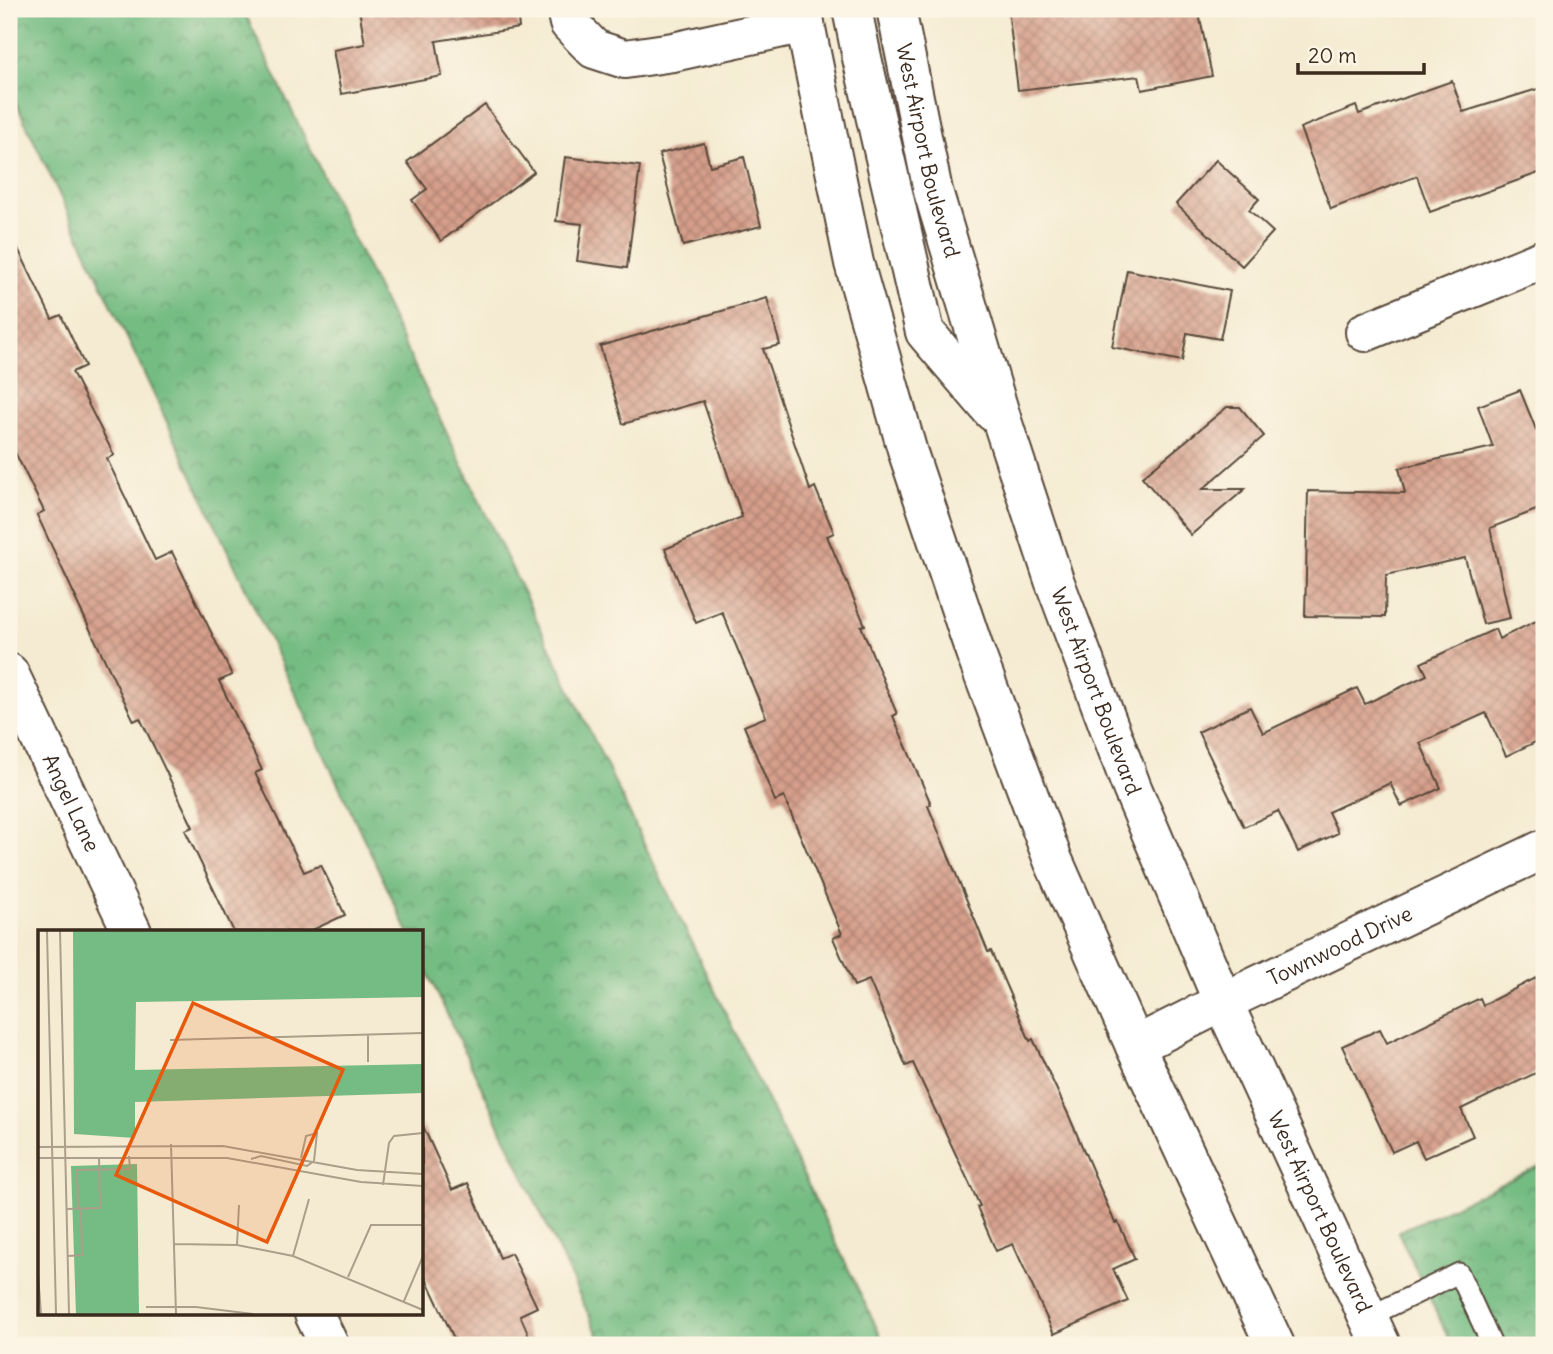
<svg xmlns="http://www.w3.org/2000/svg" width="1553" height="1354" font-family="Delius,sans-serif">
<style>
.forest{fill:url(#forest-crowns);stroke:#587350;stroke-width:2}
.building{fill:url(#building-cross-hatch)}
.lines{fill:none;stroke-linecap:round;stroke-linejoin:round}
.lane-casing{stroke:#574739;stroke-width:23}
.street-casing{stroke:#574739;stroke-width:42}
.secondary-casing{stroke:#574739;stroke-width:42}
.lane{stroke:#fff;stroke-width:19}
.street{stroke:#fff;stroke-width:38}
.secondary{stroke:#fff;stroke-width:38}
.labels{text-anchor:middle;stroke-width:6;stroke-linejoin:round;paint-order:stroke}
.street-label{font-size:21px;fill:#3b2a1e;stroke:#fcf5e5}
.inset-road{fill:none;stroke:#ab9e8a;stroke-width:2}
.view{fill:#e8590c;fill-opacity:0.15;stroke:#e8590c;stroke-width:3.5}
.inset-edge{fill:none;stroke:#3b2a1e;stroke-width:3.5}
</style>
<defs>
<pattern id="forest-crowns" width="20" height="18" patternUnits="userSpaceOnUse" patternTransform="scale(1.75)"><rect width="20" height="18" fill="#74bc83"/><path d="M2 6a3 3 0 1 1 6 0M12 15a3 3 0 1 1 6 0" fill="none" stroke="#60996b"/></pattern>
<pattern id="building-cross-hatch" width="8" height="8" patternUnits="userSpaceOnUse" patternTransform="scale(1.75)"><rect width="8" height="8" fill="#d69f8b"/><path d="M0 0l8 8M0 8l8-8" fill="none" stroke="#af8271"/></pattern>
</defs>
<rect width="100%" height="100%" fill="#fcf5e5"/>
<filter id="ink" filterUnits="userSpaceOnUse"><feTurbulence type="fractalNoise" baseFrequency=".0143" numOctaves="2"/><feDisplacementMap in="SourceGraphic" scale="14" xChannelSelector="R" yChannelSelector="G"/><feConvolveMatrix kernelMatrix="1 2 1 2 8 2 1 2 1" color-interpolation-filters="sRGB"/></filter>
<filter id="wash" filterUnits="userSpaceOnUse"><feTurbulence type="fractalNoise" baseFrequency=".00686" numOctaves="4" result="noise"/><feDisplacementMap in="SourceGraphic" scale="28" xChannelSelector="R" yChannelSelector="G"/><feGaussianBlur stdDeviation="1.57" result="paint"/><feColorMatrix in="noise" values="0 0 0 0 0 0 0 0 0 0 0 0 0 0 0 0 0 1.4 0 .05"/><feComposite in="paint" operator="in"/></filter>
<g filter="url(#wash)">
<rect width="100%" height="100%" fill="#f5ebd2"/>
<!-- forest -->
<g class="forest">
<polygon points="9,9 243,9 885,1345 603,1345 422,961 422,932 408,932 9,88"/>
<polygon points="1544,1164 1544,1345 1452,1345 1398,1232"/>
</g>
<g id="blocks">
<!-- building -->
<g class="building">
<polygon points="359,9 517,9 519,28 436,41 442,76 341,94 333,50 365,44"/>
<polygon points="1008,9 1198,9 1212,76 1142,90 1139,76 1018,90"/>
<polygon points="1452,81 1463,112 1544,87 1544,171 1430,212 1417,176 1331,209 1300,128 1356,106 1359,114"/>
<polygon points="485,105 534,172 441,241 412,200 427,189 407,162"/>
<polygon points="704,143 710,166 744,157 761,226 683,246 659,154"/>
<polygon points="565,157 640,166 627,268 577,261 582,224 556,221"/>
<polygon points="1216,160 1259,199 1249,210 1273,232 1242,266 1176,204"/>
<polygon points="9,230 52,319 61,315 85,366 72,372 114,455 107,459 155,560 172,552 232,675 219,681 262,770 255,773 304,872 321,865 345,915 308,932 234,932 185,830 193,827 140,718 134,721 75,598 76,598 37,515 44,511 9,440"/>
<polygon points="1127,270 1230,291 1220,339 1187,333 1182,361 1112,347"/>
<polygon points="767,298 780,345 763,349 810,490 815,487 834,533 827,536 865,625 861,626 897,714 893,716 931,804 928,806 988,952 991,951 1030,1041 1033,1039 1069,1116 1115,1223 1118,1222 1135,1259 1113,1269 1128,1301 1054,1334 1013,1244 996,1251 977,1207 980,1206 913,1063 906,1066 869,980 854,986 833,938 842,934 784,797 775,801 744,726 766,717 722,612 696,623 665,549 742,517 703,401 623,424 600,346"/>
<polygon points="1520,390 1537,432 1544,430 1544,507 1490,528 1510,618 1483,624 1465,558 1386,575 1385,617 1305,616 1308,491 1405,493 1399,468 1493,447 1478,406"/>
<polygon points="1227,407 1240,407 1264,436 1203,489 1245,489 1191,535 1142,477"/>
<polygon points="1544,617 1544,738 1506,756 1486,713 1420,743 1441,788 1401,806 1390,783 1328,812 1338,833 1298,852 1278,811 1244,827 1198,732 1250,707 1263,733 1357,688 1365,704 1427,675 1421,663 1495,629 1499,639"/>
<polygon points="1544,974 1544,1069 1461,1109 1473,1136 1424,1158 1416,1141 1392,1152 1342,1046 1380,1029 1387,1043 1480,998 1483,1005"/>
<polygon points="422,1124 452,1190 468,1183 500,1258 511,1253 537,1307 520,1315 533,1345 457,1345 422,1270"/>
</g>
</g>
</g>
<g filter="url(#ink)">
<use href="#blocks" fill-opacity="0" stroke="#574739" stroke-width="2"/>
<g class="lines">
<defs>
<polyline id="lane" points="1368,1317 1459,1273 1492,1345"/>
<g id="street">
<polyline points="566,9 569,23 594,49 625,59 673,52 805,23"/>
<polyline points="1365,332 1544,259"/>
<path id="s1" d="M9,673L132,932"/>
<path id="s2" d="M1135,1046L1223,1002L1544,849"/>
<polyline points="314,1314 329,1345"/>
</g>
<g id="secondary">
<polyline points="802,9 854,263 908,453 975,652 1053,860 1135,1046 1275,1345"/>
<polyline points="852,9 862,58 925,332 993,412"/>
<path id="s3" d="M896,9L933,191L1003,424L1054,580L1132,788L1223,1002L1381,1345"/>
</g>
</defs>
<!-- lane casing -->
<use href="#lane" class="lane-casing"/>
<!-- street casing -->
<use href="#street" class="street-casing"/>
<!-- secondary casing -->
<use href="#secondary" class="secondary-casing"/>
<!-- lane -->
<use href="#lane" class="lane"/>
<!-- street -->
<use href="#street" class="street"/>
<!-- secondary -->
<use href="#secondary" class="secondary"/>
</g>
</g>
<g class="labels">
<!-- street labels -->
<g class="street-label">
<text dy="7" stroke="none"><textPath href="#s3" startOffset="145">West Airport Boulevard</textPath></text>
<text dy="7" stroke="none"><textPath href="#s3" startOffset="712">West Airport Boulevard</textPath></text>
<text dy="7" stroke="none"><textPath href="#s1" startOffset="144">Angel Lane</textPath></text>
<text dy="7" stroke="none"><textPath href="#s2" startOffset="228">Townwood Drive</textPath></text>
<text dy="7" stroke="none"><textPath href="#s3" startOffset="1279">West Airport Boulevard</textPath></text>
</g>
</g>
<!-- overview -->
<g transform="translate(38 930)">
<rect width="385" height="385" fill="#f5ebd2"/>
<path d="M35,1H385V67L98,72L97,140L385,134V163L97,172V208L36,204ZM99,234L101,384H38L33,236Z" fill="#74bc83"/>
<path class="inset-road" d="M9,1L18,384M22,1L31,384M132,110L385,103M330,132V105M133,214L138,384M0,217L185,216L319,240L385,244M0,228H189L323,252L385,256M263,228L268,206L279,203L276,231M213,229L223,226L269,236L276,231M345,255L351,213L356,206L385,203M29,279L62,278L61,227M40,279L39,240L92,239L91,226M136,314L199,315L255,326L385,380M199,315L201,275M30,326L44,325L43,279M255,326L271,269M0,344L3,384M310,347L333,295H385M366,371L385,326M108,377H158L215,384"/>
<path class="view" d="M155,73L305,140L229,312L78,245Z"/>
<rect width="385" height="385" class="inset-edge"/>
</g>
<!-- margin -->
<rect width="1553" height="1354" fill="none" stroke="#fcf5e5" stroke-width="35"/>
<!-- scale -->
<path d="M1298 63v10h126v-10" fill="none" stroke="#3b2a1e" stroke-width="3.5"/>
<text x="1308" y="63" font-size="21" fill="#3b2a1e" stroke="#fcf5e5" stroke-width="5" paint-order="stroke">20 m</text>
</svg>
